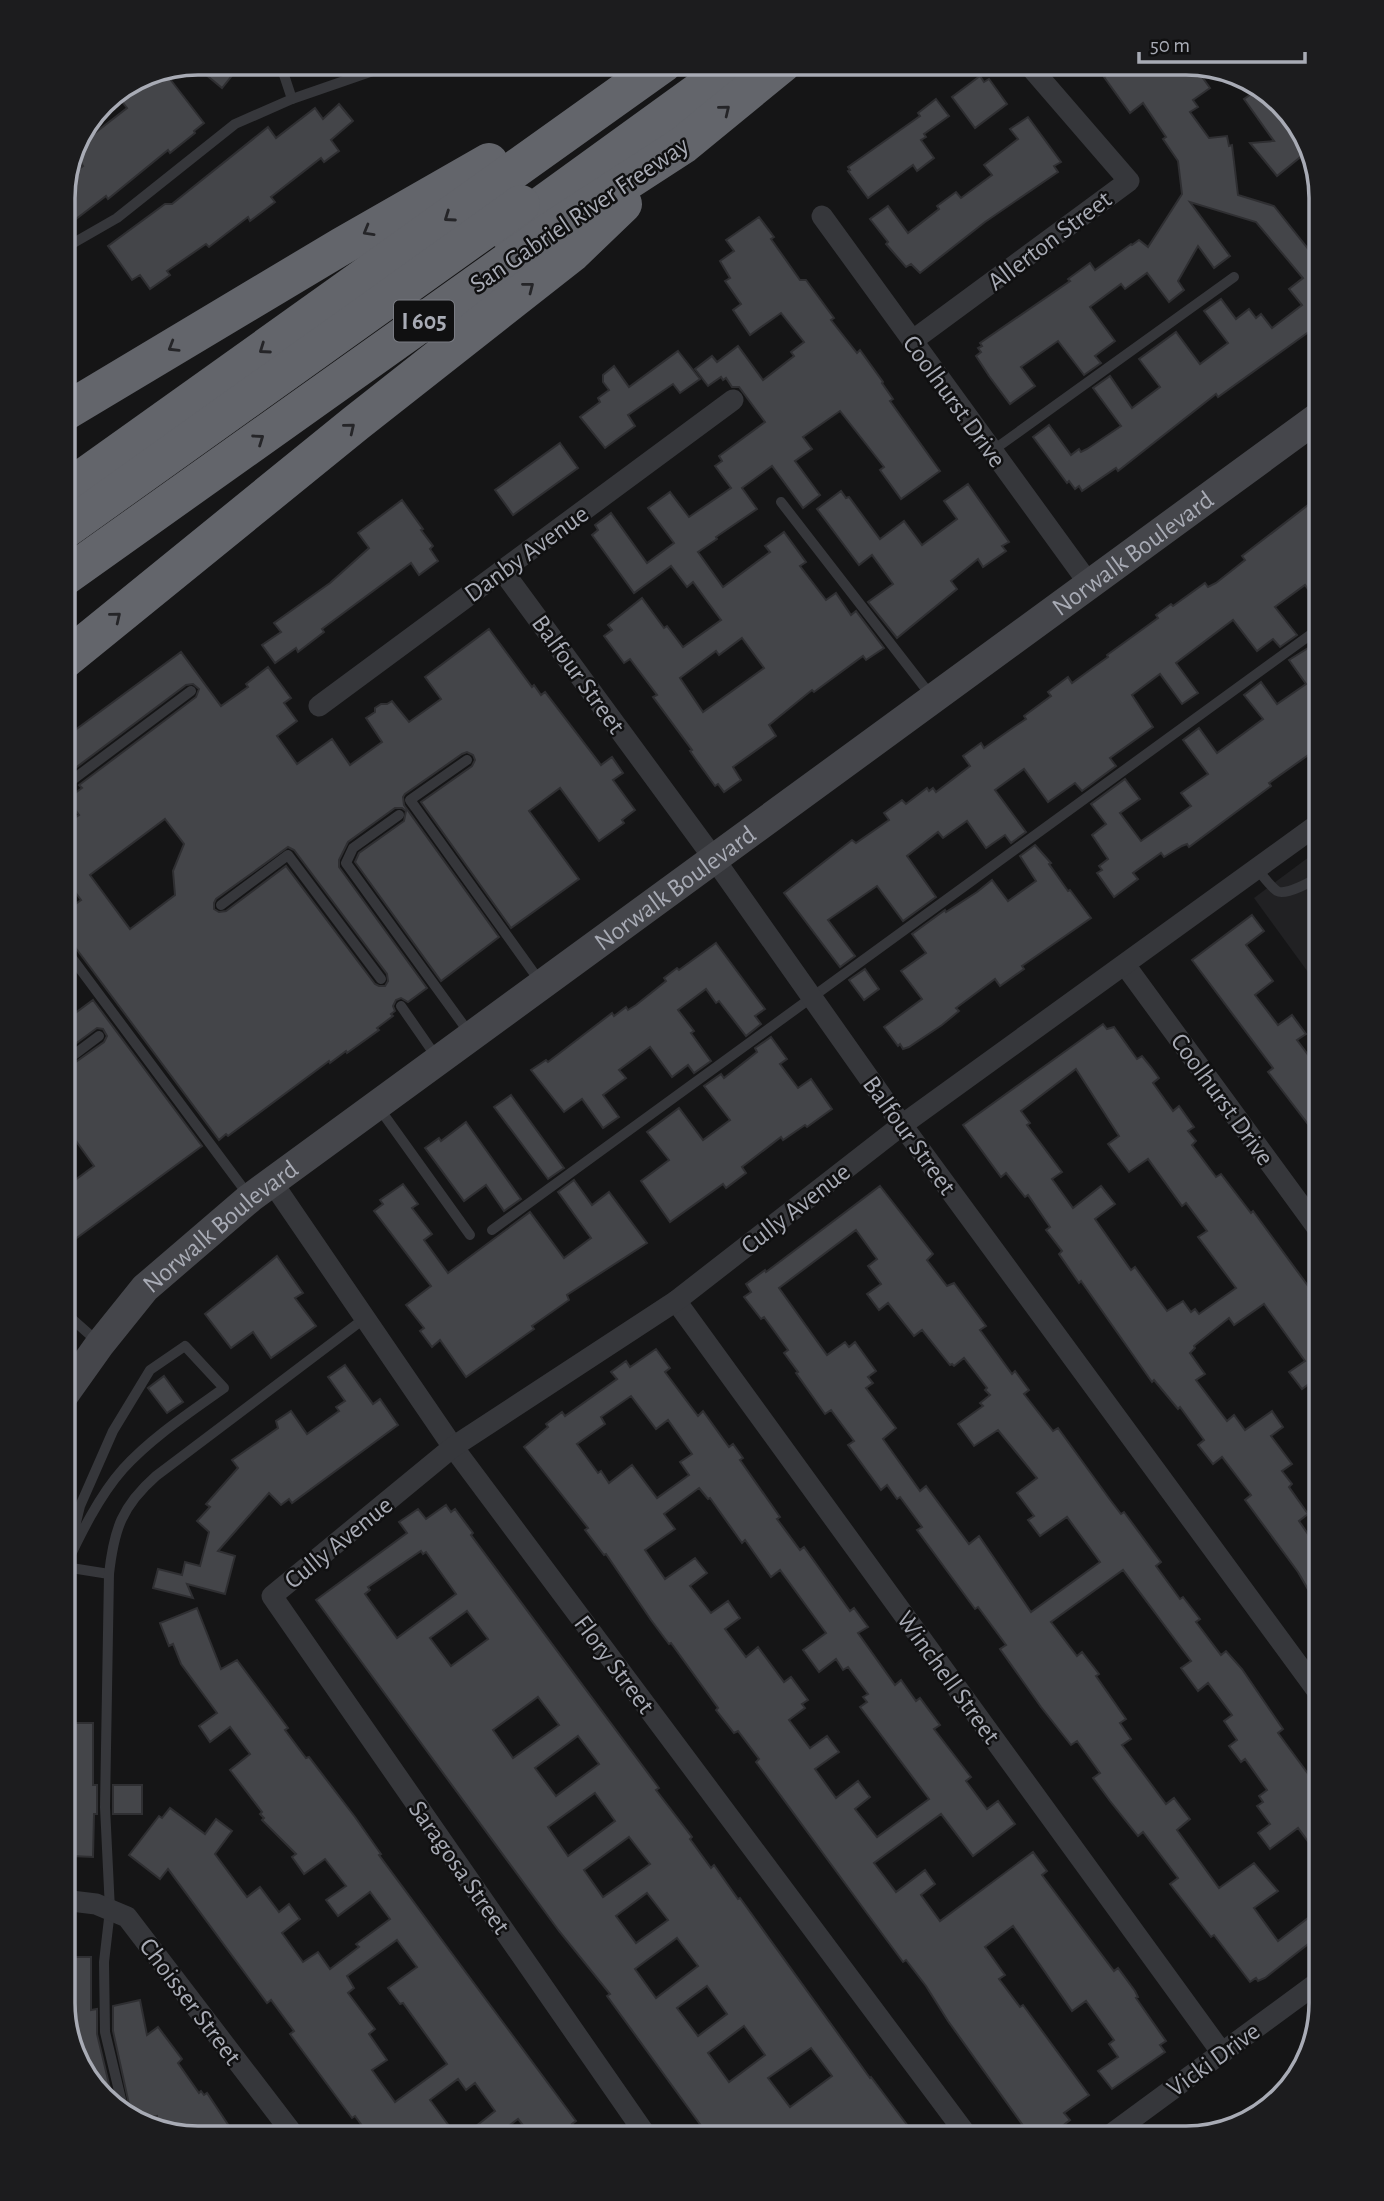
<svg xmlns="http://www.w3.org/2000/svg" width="1384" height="2201" font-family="'Alegreya Sans',sans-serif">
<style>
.built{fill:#212123}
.building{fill:#444549;stroke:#2f2f32;stroke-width:2;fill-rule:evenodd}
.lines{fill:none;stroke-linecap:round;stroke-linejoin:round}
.service{stroke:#36373b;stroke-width:10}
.minor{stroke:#36373b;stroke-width:21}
.secondary{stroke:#45464b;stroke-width:30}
.motorway{stroke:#63656b;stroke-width:38}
.oneway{stroke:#252528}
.labels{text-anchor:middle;stroke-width:5;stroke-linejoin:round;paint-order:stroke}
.shield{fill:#101011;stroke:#7a7c84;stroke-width:2}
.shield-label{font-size:24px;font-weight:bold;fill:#a8abb5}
.street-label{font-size:26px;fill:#a8abb5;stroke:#101011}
.rim{fill:none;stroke:#a8abb5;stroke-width:3.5}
</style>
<rect width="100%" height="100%" fill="#151516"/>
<!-- built -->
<polygon class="built" points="1321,848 1321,990 1254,898"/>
<!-- building -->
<g class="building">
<polygon points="199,63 242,63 222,88 193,64"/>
<polygon points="1123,63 1192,63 1210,88 1193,100 1198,107 1190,112 1209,138 1227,136 1229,146 1232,145 1238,195 1274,206 1321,265 1321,330 1317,326 1218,397 1216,394 1118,471 1116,468 1082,491 1079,486 1075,489 1069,481 1067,483 1033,437 1049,425 1071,455 1079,449 1081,452 1087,449 1121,426 1093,388 1110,376 1132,408 1160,387 1139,359 1176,332 1200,364 1228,343 1204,311 1221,299 1236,319 1249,309 1256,318 1261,314 1272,328 1302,305 1289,289 1303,278 1256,222 1190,202 1230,256 1214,268 1198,246 1178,281 1184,290 1169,302 1147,273 1125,289 1121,284 1090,307 1115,341 1095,356 1101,363 1084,375 1058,341 1021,367 1035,386 1010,404 989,376 976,356 981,352 978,348 982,346 980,343 1070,281 1068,279 1090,263 1095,270 1131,244 1132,245 1139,240 1148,247 1182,194 1178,161 1163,139 1166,137 1143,103 1130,113 1104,77"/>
<polygon points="163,70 204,123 194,131 195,133 170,153 168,150 108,199 106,196 63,229 63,190 66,179 83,166 73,150 127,108 116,94 147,73"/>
<polygon points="980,76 984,82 989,79 1007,104 975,128 952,97"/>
<polygon points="1261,87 1307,138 1309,150 1277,176 1250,143 1274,141 1244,99"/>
<polygon points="936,99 949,116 924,134 926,137 921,140 934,158 917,171 913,165 868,198 848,171 850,170 848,167 920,116 918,113"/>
<polygon points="339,104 353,121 331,140 339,151 324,162 321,158 271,197 275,202 250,221 248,217 209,247 206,244 167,271 170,275 150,289 140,275 132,280 108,246 165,204 172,204 268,127 276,138 315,108 323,119"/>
<polygon points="1028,117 1061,162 1054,166 1058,172 985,222 920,273 911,264 906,267 886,244 888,242 870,219 888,206 908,233 939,209 937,206 956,192 961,198 992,175 984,165 1018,139 1010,129"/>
<path d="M759,217L774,237L771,239L800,280H806L834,318L831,320L857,353L860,350L883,382L882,383L893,399L890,401L940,471L901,499L880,470L884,467L840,411L803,437L812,449L795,461L820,495L803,508L772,466L742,488L757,509L716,537L717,539L698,552L723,587L770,552L765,546L784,532L806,562L800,566L826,600L836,593L851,615L856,611L884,648L866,660L863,656L814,692L812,690L769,725L776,736L733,767L741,780L724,792L718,784L715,786L697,761L690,751L692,750L653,697L657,695L630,659L624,663L604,636L612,630L608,625L642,598L664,628L667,626L683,647L721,620L693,582L687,587L671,566L634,593L592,535L598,530L595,525L611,513L647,563L674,543L648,508L670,492L689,517L731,488L715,466L722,461L719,456L765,422L739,387H732L726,378L723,380L721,377L708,386L695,369L712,356L717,362L738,346L763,380L794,356L791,352L804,342L781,313L750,335L733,310L741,304L725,281L730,278L720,261L734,251L726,240ZM742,638L764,668L703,712L680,678L716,651L719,655Z"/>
<polygon points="678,351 700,379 680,393 673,384 628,415 635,426 605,448 580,417 600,402 598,398 609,390 603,382 603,375 614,366 629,387"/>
<polygon points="560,443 578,468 513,515 495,490"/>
<polygon points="968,484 1009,542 1002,546 1006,551 983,567 978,559 951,581 957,589 897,638 868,602 893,584 872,555 859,565 817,509 841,491 846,498 849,497 880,539 904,521 922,545 957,519 944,501"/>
<polygon points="1321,495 1321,607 1305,585 1275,607 1297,635 1280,647 1273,639 1257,651 1233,620 1176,663 1198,693 1182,704 1160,674 1132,695 1153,727 1110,758 1116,766 1082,791 1075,783 1048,802 1024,769 995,790 1026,832 1011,843 1005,835 986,848 967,821 943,838 938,832 907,856 936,897 903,921 877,886 828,920 855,956 840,967 784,893 852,840 856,843 889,820 884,813 902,800 906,804 927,788 929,791 933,788 936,792 970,766 963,756 981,743 984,748 1014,727 1026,719 1024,716 1051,696 1048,692 1068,677 1072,683 1094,667 1108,657 1107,655 1158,618 1156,615 1171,604 1173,606 1205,583 1208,587 1216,583 1245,560 1242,556"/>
<polygon points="402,500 423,529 421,530 433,546 430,549 438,561 419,575 411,563 322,629 324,632 298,652 296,648 275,663 262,645 281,632 274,623 330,583 369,548 358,533"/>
<path d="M489,629L532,687L534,685L541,695L545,692L601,765L612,757L623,773L613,780L635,810L622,820L624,823L599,841L560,788L529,811L579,879L511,928L421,802L472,766L475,760L473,755L467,752L462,754L405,794L403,797L404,805L499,937L441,981L355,862L359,853L404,821L406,811L402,808H395L348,842L339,860V867L427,988L408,1002L401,998L396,1000L393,1006L395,1011L391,1014L393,1016L377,1028L379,1030L347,1053L346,1051L330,1063L329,1061L228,1136L226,1134L219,1140L63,931V913L81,900L63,876V826L79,815L67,799L82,788L79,785L196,697L199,689L193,684L186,685L70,772L63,763V739L181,652L221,706L248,687L246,684L268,667L291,698L284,703L297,721L277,736L297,764L332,739L350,765L382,742L366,718L375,712V708L381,704H387L392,701L409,722L441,699L425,677ZM165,819L184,844L173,871L175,895L130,929L90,875ZM288,847L294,850L387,974L388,981L385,986H379L375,984L286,866L226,911L219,912L214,909V903L216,899Z"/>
<polygon points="1321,640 1321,746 1269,783 1271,786 1189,847 1187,844 1182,846 1164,857 1161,853 1133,873 1138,879 1114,897 1097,873 1102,870 1099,866 1108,859 1092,835 1106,824 1091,804 1125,779 1140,799 1120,813 1141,841 1191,806 1181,793 1208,774 1183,740 1199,728 1217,753 1263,719 1244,695 1261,682 1277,704 1306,684 1289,660"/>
<polygon points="1035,845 1051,863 1049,864 1068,891 1070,890 1091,918 1022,966 1024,969 1000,986 995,979 956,1008 959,1011 942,1025 909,1047 903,1049 900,1044 898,1046 884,1027 922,999 901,971 926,953 912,934 945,910 946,912 977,892 992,880 1008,901 1036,881 1020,856"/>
<polygon points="1252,915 1264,931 1246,945 1273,981 1255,995 1278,1025 1292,1015 1306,1034 1297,1040 1321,1072 1321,1141 1268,1072 1273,1068 1192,960"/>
<polygon points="716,943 765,1009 755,1016 761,1024 746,1036 719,1001 716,1003 706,989 678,1010 694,1031 691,1033 711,1061 694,1073 688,1065 672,1077 650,1047 619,1070 626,1078 603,1095 619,1117 603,1128 582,1099 564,1112 531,1070 546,1060 548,1062 612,1013 614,1016 626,1007 628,1010 636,1005 666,981 664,978 677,968 679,970"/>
<polygon points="865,969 879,989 864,1000 849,980"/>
<polygon points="93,1000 202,1146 63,1248 63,1189 94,1166 63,1123 63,1071 104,1042 107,1036 103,1029 97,1028 63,1053 63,1022"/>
<path d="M1103,1024L1107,1029L1114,1027L1137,1059L1142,1056L1151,1067L1159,1078L1153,1083L1173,1111L1179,1106L1194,1127L1188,1131L1196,1141L1192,1145L1216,1177L1221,1174L1251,1213L1253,1211L1314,1294L1309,1298L1321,1314V1382L1317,1378L1302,1389L1289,1372L1305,1361L1264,1304L1234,1325L1229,1318L1194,1346L1195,1348L1190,1353L1205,1374L1196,1380L1227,1421L1234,1415L1245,1430L1272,1411L1283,1427L1271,1436L1292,1464L1282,1471L1292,1484L1289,1487L1308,1514L1299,1521L1321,1553V1583L1309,1591L1298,1572L1245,1500L1251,1495L1222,1457L1213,1464L1198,1445L1204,1440L1180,1407L1178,1409L1154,1380L1152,1382L1081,1281L1079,1283L1059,1254L1062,1251L1046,1230L1050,1227L1028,1195L1025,1197L1006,1173L1001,1177L963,1125ZM1076,1069L1119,1136L1108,1144L1129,1172L1148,1159L1182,1206L1186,1203L1207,1231L1198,1237L1236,1288L1199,1314L1195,1309L1191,1312L1183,1301L1167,1311L1135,1267L1131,1270L1095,1219L1115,1204L1101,1186L1073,1208L1052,1179L1062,1172L1027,1125L1030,1123L1021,1111Z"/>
<polygon points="771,1037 787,1059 780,1064 798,1088 811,1079 832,1109 807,1127 805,1125 783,1140 781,1137 742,1167 746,1173 726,1188 723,1184 670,1222 641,1181 669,1160 647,1132 679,1108 703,1140 730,1120 704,1086 721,1074 724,1078 757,1052 755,1048"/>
<polygon points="511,1095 564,1168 548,1179 494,1107"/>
<polygon points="466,1122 521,1199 504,1211 486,1185 464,1201 425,1148 439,1138 441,1141"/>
<polygon points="574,1180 592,1205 609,1192 647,1243 567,1295 569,1300 532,1326 534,1329 466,1377 440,1340 432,1347 420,1331 424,1328 406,1305 431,1286 374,1211 383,1204 380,1200 403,1184 418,1204 412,1208 432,1234 424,1240 448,1273 530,1212 564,1258 591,1238 558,1192"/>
<path d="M880,1186L933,1254L927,1260L947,1286L954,1283L986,1326L980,1330L1012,1374L1015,1371L1029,1390L1024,1394L1053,1431L1058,1428L1111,1501L1121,1514L1124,1512L1161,1562L1156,1566L1180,1599L1183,1597L1200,1619L1196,1622L1221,1655L1226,1651L1242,1669L1283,1729L1278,1733L1309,1775L1312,1772L1321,1784V1859L1298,1828L1270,1849L1258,1833L1270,1824L1257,1806L1263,1802L1259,1796L1267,1790L1245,1759L1241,1762L1229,1746L1237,1740L1224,1721L1232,1715L1208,1683L1198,1691L1181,1668L1191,1661L1123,1570L1051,1622L1077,1656L1082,1652L1099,1674L1096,1676L1126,1719L1120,1723L1131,1739L1122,1745L1166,1804L1174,1798L1190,1819L1177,1830L1219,1888L1254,1863L1278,1891L1254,1908L1278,1941L1321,1908V1934L1265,1978L1258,1981L1256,1978L1250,1982L1214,1935L1211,1937L1187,1906L1170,1884L1178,1878L1143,1832L1138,1836L1110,1801L1093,1778L1100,1773L1077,1741L1071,1745L1041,1707L1000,1649L1006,1645L978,1607L975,1609L917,1530L922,1527L900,1497L897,1499L887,1485L881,1490L848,1445L854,1441L831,1410L825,1414L796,1373L798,1372L784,1353L788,1350L764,1317L761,1319L744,1297L751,1292L746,1284L765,1270L766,1272ZM856,1230L877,1259L868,1266L881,1284L867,1294L879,1310L888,1303L914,1336L922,1330L950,1365L952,1364L954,1366L964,1358L987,1388L985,1390L990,1395L980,1403L983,1406L958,1424L974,1446L998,1430L1037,1478L1017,1493L1034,1516L1028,1520L1040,1536L1067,1517L1100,1562L1031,1612L979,1536L969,1544L926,1486L920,1491L883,1439L896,1428L866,1388L873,1383L868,1377L876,1371L855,1342L849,1347L845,1342L827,1355L779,1288Z"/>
<polygon points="277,1256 303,1293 295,1298 316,1326 271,1358 253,1332 231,1348 205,1314"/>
<path d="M656,1349L670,1368L665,1372L698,1416L703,1411L729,1447L733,1444L743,1458L740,1460L780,1517L777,1519L800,1550L804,1547L850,1611L854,1608L868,1627L858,1633L895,1685L901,1680L916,1701L920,1698L940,1725L934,1729L971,1777L966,1781L987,1809L998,1801L1015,1824L973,1856L941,1814L874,1863L896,1892L925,1870L935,1884L921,1895L940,1921L1033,1852L1047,1871L1042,1875L1114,1971L1118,1968L1135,1991L1138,1997L1136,1998L1166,2041L1160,2045L1165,2052L1112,2089L1098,2071L1118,2057L1109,2044L1114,2040L1086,2001L1072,2011L1013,1926L985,1947L1005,1975L999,1979L1020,2007L1023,2005L1089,2095L1064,2113L1070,2120L1047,2138H1032L948,2021L926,1986L906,1960L903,1962L866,1912L756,1762L759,1759L738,1731L734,1733L716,1710L718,1708L671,1643L669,1644L651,1620L606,1554L604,1555L585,1530L588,1528L524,1447L548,1427L546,1424L562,1412L565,1416L617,1379L611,1372L626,1361L630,1367ZM631,1396L656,1429L668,1420L692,1454L680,1462L689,1475L657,1498L632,1465L609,1483L601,1471L598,1473L577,1444L605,1424L601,1417ZM699,1488L708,1499L710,1498L742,1543L745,1540L771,1577L780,1570L826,1633L803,1650L819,1672L836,1659L843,1670L848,1667L868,1694L863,1697L867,1702L860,1707L929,1799L877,1837L855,1809L870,1797L858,1781L836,1798L815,1769L839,1752L827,1736L810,1748L789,1720L805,1708L802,1704L808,1700L791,1677L784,1682L758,1647L746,1657L725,1629L740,1618L728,1601L711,1613L690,1586L707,1573L695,1558L665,1579L645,1550L675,1529L664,1514Z"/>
<polygon points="345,1365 373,1404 380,1399 398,1425 292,1503 289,1499 281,1505 269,1493 218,1551 235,1556 225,1594 187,1584 193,1598 153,1588 158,1569 182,1575 185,1562 200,1566 209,1532 197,1521 210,1507 206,1504 238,1468 232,1460 278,1428 276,1421 291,1411 307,1434 339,1411 336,1407 345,1401 328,1377"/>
<polygon points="164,1376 183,1402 167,1413 148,1388"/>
<path d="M446,1505L451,1512L455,1509L473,1533L471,1535L659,1788L656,1790L692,1837L690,1839L711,1868L714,1865L738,1899L740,1898L870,2078L871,2077L917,2138H710L607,1996L610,1994L559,1931L316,1600L407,1533L399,1522L418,1509L426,1519ZM421,1551L423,1554L426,1552L456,1594L397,1638L365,1594L370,1590L368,1587ZM467,1611L488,1639L451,1666L430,1638ZM538,1697L559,1725L513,1758L493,1730ZM578,1736L599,1764L556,1796L535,1768ZM595,1793L615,1821L568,1856L548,1827ZM629,1837L650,1864L603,1897L584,1870ZM647,1893L668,1920L636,1943L616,1916ZM677,1938L698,1966L656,1998L635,1969ZM707,1986L727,2014L698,2036L677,2008ZM744,2026L765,2055L729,2082L708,2053ZM811,2048L832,2076L790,2107L768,2078Z"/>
<path d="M197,1608L221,1669L237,1660L288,1728L285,1730L306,1758L309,1757L355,1817L381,1854L379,1855L576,2121L572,2124L575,2128L561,2138H533L518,2119L493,2138H461L495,2111L475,2083L466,2090L458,2079L430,2100L458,2138H371L355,2116L352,2118L290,2034L294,2031L271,2000L267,2003L168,1869L160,1879L129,1855L159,1816L162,1818L170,1808L205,1834L216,1819L232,1831L215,1854L247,1897L260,1887L279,1912L289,1904L300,1919L282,1933L303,1962L318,1952L330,1969L359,1947L356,1944L390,1919L370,1892L338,1916L326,1900L346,1886L325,1859L304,1874L292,1857L296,1854L262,1820L264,1818L260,1814L262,1812L230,1770L250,1754L230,1727L210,1742L199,1726L217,1713L181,1664L173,1644L169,1646L160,1623ZM397,1940L417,1967L388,1988L400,2004L403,2003L447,2064L395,2102L372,2070L387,2060L369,2034L375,2029L348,1993L354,1988L347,1976Z"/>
<polygon points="73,1723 93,1723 93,1785 97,1785 97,1814 94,1814 93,1857 71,1856 71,1832 63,1831 63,1745 73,1745"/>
<rect x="113" y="1785" width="29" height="29"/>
<polygon points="63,1957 91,1957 91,2010 97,2009 97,2034 114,2105 77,2063 76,2038 71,2038 71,1987 63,1987"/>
<polygon points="140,2000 147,2035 158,2027 182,2059 178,2063 199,2093 201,2091 204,2095 207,2093 237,2138 190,2138 157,2126 157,2116 137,2120 132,2118 113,2031 113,2006"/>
</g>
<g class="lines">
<!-- service -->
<g class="service">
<polyline points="280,63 292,99"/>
<polyline points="63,249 117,218 235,124 292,99 396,63"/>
<polyline points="992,451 1234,277"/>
<polyline points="781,502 932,697"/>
<polyline points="467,760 410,800 541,983"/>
<polyline points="63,787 191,691"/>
<polyline points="399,815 353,848 346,863 470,1034"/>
<path d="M1257,869C1263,876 1270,886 1277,891C1286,896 1313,881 1321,875"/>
<polyline points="221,905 288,855 381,979"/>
<polyline points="63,946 249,1196"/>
<polyline points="401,1006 437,1058"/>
<polyline points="63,1063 99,1036"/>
<polyline points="379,1108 470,1235"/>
<polyline points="492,1230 1321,627"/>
<polyline points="63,1311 98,1342"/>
<path d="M65,1567L80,1506L113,1431L150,1370L185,1346L224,1388C189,1413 151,1438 123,1469C99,1496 80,1535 65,1567L109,1574"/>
<path d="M125,2116L105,2032L104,1962L110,1910L105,1807L109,1574C114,1529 122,1506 156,1476L365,1318"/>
</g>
<!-- minor -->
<g class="minor">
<polyline points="822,216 1090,585"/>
<polyline points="912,341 1129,181 1027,63"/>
<polyline points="502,570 715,860 902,1125 1321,1696"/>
<polyline points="319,706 733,400"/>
<polyline points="1125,965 1321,1233"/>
<polyline points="272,1182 453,1447 969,2138"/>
<polyline points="676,1301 1222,2053"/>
<polyline points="63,1900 96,1904 127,1917 296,2138"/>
<polyline points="648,2138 272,1596 453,1447 676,1301 902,1125 1321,822"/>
<polyline points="1106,2138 1321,1980"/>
</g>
<!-- secondary -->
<path class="secondary" id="s1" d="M63,1396L100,1344L145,1288L250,1198L1321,415"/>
<!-- motorway -->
<g class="motorway">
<polyline points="506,231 738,63"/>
<polyline points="63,413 342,246 489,162"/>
<polyline points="63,492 664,63"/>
<polyline points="63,531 521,204"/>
<polyline points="63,578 552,230 683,145 783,63"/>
<polyline points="63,661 356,423 572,253 623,204"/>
</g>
</g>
<!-- one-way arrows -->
<defs><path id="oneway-chevron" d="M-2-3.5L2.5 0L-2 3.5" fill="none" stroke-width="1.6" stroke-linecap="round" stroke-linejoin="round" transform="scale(1.75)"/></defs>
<g class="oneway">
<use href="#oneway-chevron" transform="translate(725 110) rotate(-39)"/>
<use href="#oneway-chevron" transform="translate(449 217) rotate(145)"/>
<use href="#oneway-chevron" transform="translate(368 231) rotate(150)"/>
<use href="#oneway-chevron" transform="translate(529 287) rotate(-38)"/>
<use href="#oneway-chevron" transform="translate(173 347) rotate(149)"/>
<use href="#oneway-chevron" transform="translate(264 349) rotate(145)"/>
<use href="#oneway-chevron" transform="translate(350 428) rotate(-39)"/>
<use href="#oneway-chevron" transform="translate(259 439) rotate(-35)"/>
<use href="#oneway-chevron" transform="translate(116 617) rotate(-39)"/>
</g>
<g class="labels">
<!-- shield labels -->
<rect class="shield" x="394" y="300.5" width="60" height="41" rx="5"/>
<g class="shield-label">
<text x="424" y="329">I 605</text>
</g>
<!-- street labels -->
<g class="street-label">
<text transform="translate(579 214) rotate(-34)" y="9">San Gabriel River Freeway</text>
<text transform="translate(1049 240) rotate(-37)" y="9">Allerton Street</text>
<text transform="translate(955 401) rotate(54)" y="9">Coolhurst Drive</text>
<text transform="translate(526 553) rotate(-36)" y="9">Danby Avenue</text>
<text dy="9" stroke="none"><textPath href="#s1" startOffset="1367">Norwalk Boulevard</textPath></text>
<text transform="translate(579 674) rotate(54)" y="9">Balfour Street</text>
<text dy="9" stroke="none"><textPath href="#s1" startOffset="800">Norwalk Boulevard</textPath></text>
<text transform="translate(1223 1099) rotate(54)" y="9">Coolhurst Drive</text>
<text transform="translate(910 1135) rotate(54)" y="9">Balfour Street</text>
<text transform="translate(795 1208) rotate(-38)" y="9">Cully Avenue</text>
<text dy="9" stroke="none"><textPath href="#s1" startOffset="233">Norwalk Boulevard</textPath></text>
<text transform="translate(338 1542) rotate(-39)" y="9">Cully Avenue</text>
<text transform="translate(615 1664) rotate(53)" y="9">Flory Street</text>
<text transform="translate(949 1677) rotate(54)" y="9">Winchell Street</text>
<text transform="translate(460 1867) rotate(55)" y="9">Saragosa Street</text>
<text transform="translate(191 2001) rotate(53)" y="9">Choisser Street</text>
<text transform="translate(1213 2059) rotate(-36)" y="9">Vicki Drive</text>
</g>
</g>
<!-- crop -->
<path d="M0 0H1384V2201H0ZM198 75H1186A123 123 0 0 1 1309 198V2003A123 123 0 0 1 1186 2126H198A123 123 0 0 1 75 2003V198A123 123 0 0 1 198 75Z" fill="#1c1c1e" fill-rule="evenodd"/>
<path class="rim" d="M198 75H1186A123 123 0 0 1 1309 198V2003A123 123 0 0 1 1186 2126H198A123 123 0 0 1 75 2003V198A123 123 0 0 1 198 75Z"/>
<!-- scale -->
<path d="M1139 52v10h166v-10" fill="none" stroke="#a8abb5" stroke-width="3.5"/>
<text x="1150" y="52" font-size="21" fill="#a8abb5" stroke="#101011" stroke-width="5" paint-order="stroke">50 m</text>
</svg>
